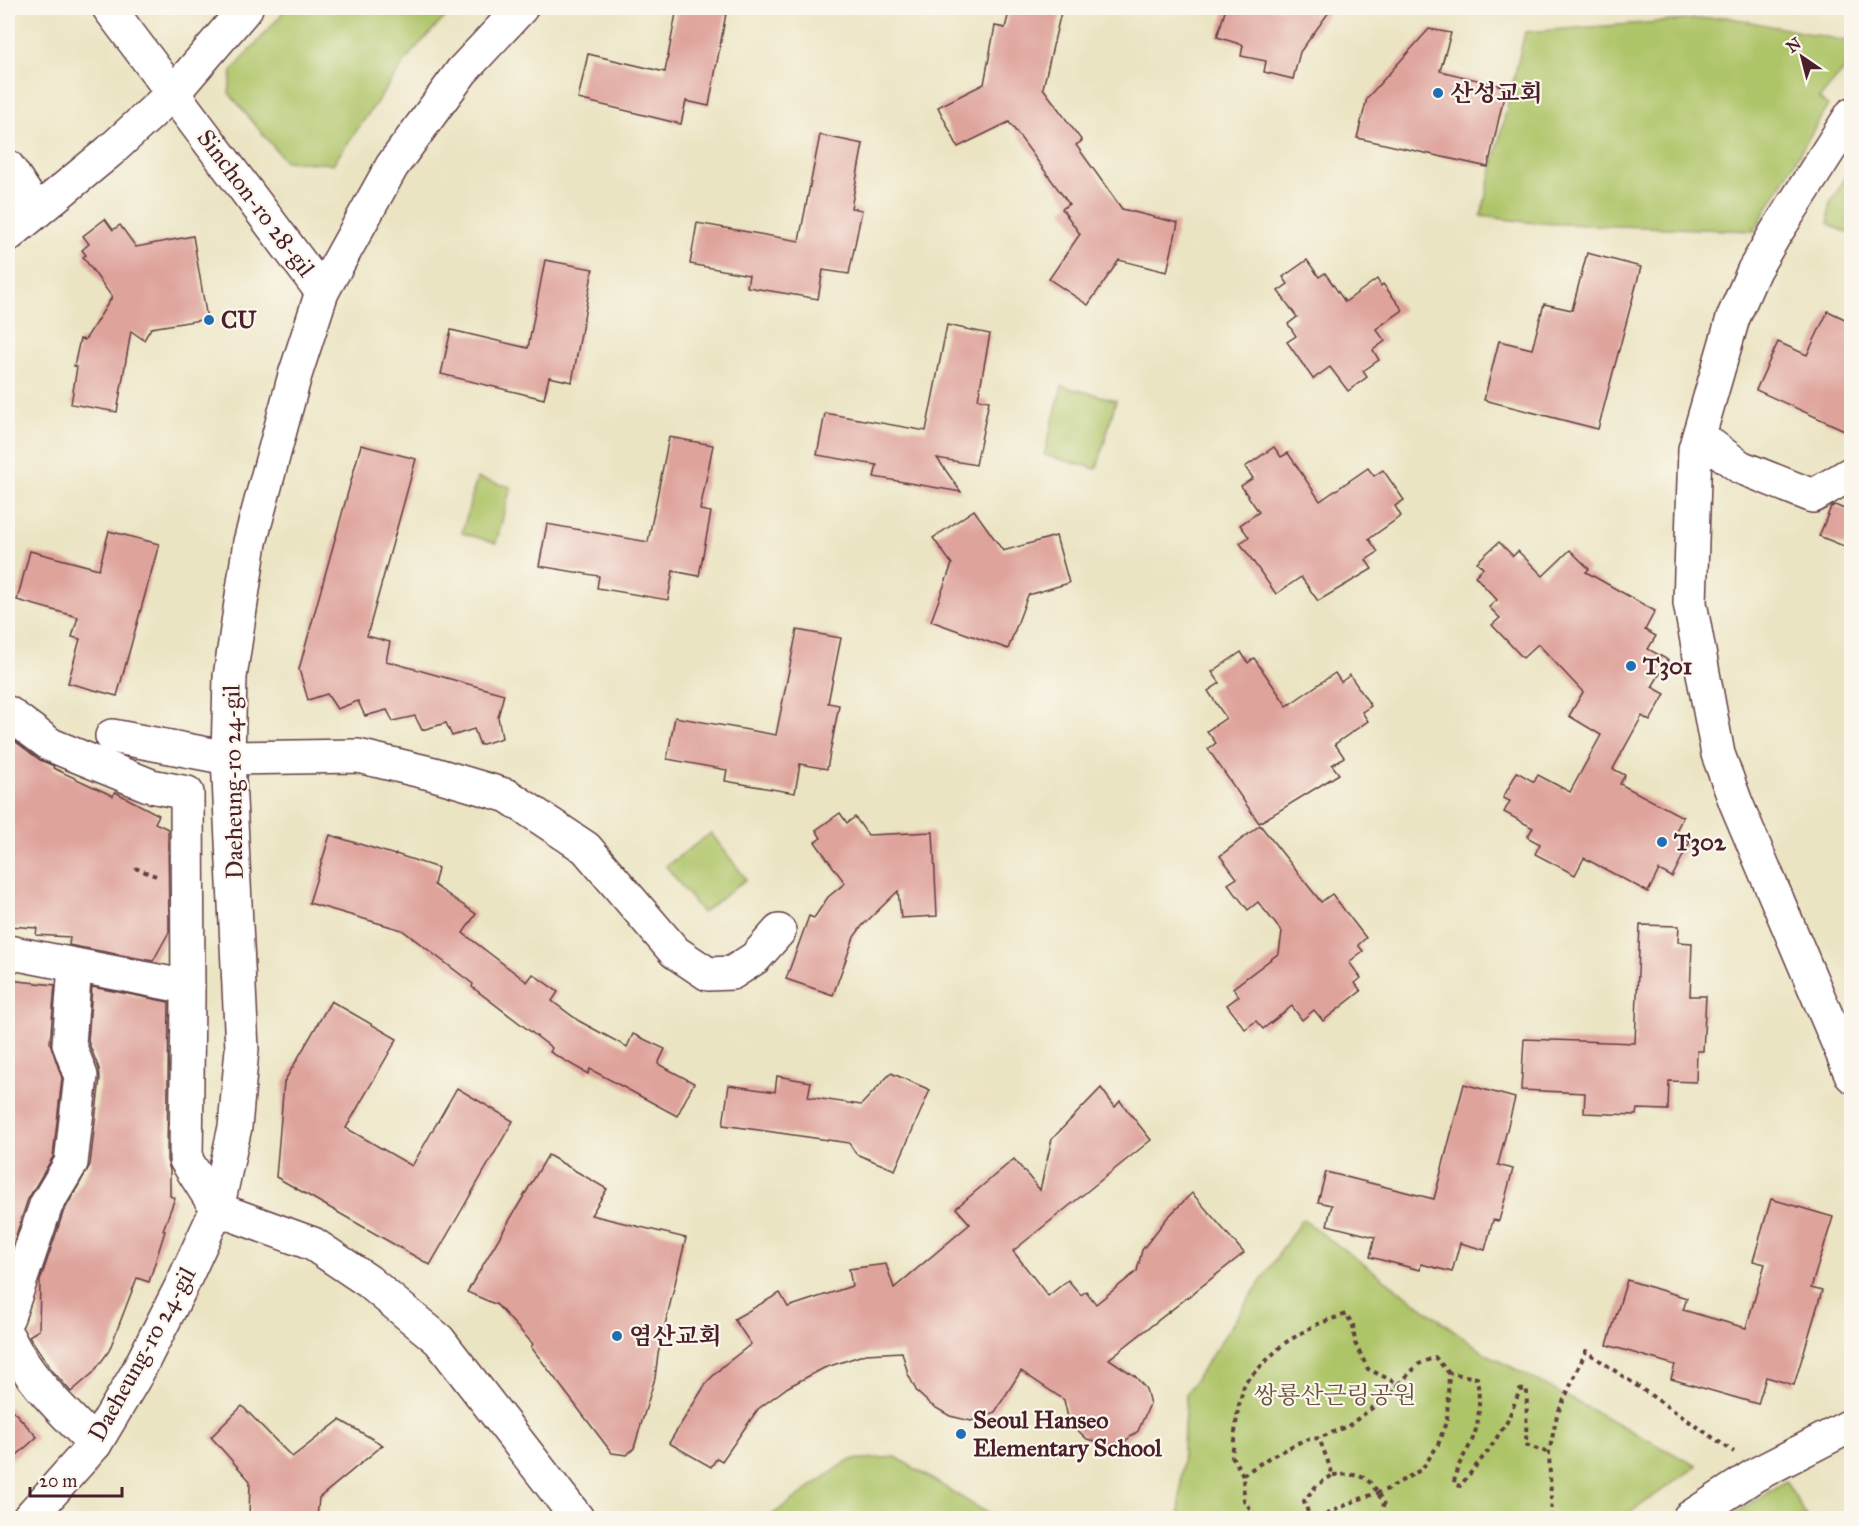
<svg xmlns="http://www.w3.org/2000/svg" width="1859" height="1526" font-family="'IM FELL Great Primer','Noto Serif KR',serif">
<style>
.green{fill:#aec468;stroke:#7c724a;stroke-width:1.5}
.building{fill:#dea39b}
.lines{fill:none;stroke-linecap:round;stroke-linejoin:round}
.minor-casing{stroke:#623d42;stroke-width:36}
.path{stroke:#623d42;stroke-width:4;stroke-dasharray:4.5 4.5;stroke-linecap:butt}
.minor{stroke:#fff;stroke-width:33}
.path-bridge{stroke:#623d42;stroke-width:4;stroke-dasharray:4.5 4.5;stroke-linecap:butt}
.poi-dot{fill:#1f6fb2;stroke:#fbf7ec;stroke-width:2}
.labels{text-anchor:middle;stroke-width:4.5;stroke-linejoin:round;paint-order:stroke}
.poi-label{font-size:24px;font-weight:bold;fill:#4a1f2b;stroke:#fbf7ec;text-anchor:start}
.street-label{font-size:24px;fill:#4a1f2b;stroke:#fbf7ec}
.park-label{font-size:24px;fill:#68513d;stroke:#fbf7ec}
</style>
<rect width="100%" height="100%" fill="#fbf7ec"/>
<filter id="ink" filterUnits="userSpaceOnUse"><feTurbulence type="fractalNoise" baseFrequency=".0167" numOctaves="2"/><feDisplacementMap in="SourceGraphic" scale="12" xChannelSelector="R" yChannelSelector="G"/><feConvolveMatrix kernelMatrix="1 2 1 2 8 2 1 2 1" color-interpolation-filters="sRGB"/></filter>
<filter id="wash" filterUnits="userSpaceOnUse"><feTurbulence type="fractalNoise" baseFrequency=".008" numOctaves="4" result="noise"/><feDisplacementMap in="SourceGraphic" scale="24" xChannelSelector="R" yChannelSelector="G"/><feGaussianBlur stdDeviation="1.35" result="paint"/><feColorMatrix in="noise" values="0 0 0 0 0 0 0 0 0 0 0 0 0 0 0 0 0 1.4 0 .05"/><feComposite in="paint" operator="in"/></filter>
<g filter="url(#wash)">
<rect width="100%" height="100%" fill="#ebe4c3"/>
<!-- green -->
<g class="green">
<polygon points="287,8 454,8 412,52 333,164 285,161 229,93 232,71"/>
<polygon points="1726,17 1851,42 1851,62 1819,99 1828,105 1754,231 1534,223 1481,216 1525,32"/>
<polygon points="1851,168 1851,235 1829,224 1829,205"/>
<polygon points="1062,386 1116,400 1097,469 1044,455"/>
<polygon points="477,478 511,487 496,543 462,533"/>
<polygon points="711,833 746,879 702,913 666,866"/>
<polygon points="1302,1219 1485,1353 1697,1466 1622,1518 1179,1518 1186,1394"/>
<polygon points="896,1457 995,1518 768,1518 849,1460"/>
<polygon points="1785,1481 1808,1518 1729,1518"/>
</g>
<g id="blocks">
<!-- building -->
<g class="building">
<polygon points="677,8 727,8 709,106 686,101 681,124 578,99 588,54 665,72"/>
<polygon points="1010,8 1062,8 1043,88 1082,141 1076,145 1122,209 1178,223 1167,272 1119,260 1088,305 1049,279 1080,234 1062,209 1069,204 1009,122 958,147 938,107 984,84 995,26 1005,28"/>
<polygon points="1226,8 1332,8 1300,52 1293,79 1264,72 1266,61 1241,56 1243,45 1217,37"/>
<polygon points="1429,29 1451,33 1440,71 1506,87 1488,167 1357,138 1367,98"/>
<polygon points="820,135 863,144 851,208 862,210 849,274 823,270 818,299 747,287 749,275 690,264 697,223 799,241"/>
<polygon points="105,219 113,230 120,225 136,247 193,236 207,319 151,328 144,340 131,331 117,412 71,404 77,367 74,366 80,339 85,340 112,297 83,257 86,255 82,250 89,244 83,236"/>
<polygon points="1587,253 1641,267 1598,429 1484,400 1499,341 1532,349 1544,304 1572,310"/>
<polygon points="545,260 593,269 572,382 549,377 544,399 441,374 451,330 528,348"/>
<polygon points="1307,260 1319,277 1325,273 1345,302 1377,279 1381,286 1383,284 1403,310 1376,329 1385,341 1373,350 1379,360 1363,371 1367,377 1348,391 1330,367 1313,379 1287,342 1296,336 1288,324 1297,317 1278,291 1288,284 1283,277"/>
<polygon points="1828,311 1851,322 1851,433 1756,390 1778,342 1807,355"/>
<polygon points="947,325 990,334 978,399 989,401 976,465 937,458 961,492 874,477 877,465 817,455 825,413 926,431"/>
<polygon points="669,437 713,445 700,510 711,512 699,576 673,571 668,600 597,588 599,576 539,566 547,524 648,542"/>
<polygon points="361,445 416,459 367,636 390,642 386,661 504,694 498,717 502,738 480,745 474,729 452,736 446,723 422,730 415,716 393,721 387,710 365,716 358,701 337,709 327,694 308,700 299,669"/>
<polygon points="1274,447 1281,457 1288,453 1320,501 1368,468 1374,476 1383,470 1404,500 1395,506 1401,516 1369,539 1378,552 1366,560 1372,569 1318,601 1301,577 1276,594 1240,543 1249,537 1240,525 1259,512 1241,486 1253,478 1245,467"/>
<polygon points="1835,505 1851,512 1851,549 1819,536 1831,507"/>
<polygon points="974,510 1003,551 1056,536 1069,583 1028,595 1008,649 931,621 952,564 933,538"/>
<polygon points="109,531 159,544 117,696 68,683 80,639 72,637 78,617 17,600 30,551 99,569"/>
<polygon points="1499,542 1513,556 1518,551 1543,576 1570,550 1589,569 1586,572 1655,611 1645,630 1656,636 1648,649 1668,660 1652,687 1665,694 1650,721 1642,716 1613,769 1625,775 1620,784 1683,817 1675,833 1690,842 1672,877 1659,870 1648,892 1584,858 1575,875 1535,854 1540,844 1527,837 1533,828 1504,812 1510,801 1503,798 1517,772 1534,782 1538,775 1570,792 1601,735 1569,716 1583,692 1538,644 1523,658 1492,625 1500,618 1489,607 1497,600 1475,576 1483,568 1477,562"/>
<polygon points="797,630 841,638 828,703 839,705 827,769 800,764 795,793 725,781 727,770 667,759 675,717 776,735"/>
<polygon points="1241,652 1248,663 1254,658 1287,706 1335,673 1341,682 1350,675 1371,706 1362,712 1368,721 1335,744 1344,757 1332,765 1339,774 1259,823 1208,749 1216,743 1207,731 1226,718 1208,691 1220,683 1212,672"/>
<polygon points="8,736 40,760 54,766 53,768 113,796 115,792 159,815 155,823 168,829 169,932 153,961 69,945 70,937 36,935 37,928 8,926"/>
<polygon points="840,813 847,823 855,817 868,835 933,832 937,916 901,918 898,891 862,926 854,937 833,995 786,979 809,916 814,918 828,897 845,883 815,842 821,838 816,830"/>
<polygon points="1260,825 1321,902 1332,894 1366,938 1358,945 1363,951 1349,962 1361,978 1355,983 1361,991 1323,1021 1314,1010 1302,1020 1292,1006 1263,1029 1256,1021 1245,1029 1227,1005 1239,996 1233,988 1279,953 1282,932 1258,902 1248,910 1228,884 1237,878 1220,856"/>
<polygon points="330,835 395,855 396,854 438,868 434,885 476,914 463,933 527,982 533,974 558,992 552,1001 579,1021 627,1047 633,1034 665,1049 658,1064 694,1083 677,1116 590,1069 588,1074 550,1052 552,1048 472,987 473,984 402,930 309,903"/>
<polygon points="1640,925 1679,926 1678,942 1692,943 1690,996 1706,996 1703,1051 1697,1051 1696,1082 1669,1081 1668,1110 1637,1109 1636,1115 1584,1113 1585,1093 1521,1090 1524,1039 1635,1043"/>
<polygon points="8,980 55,985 50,1043 62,1078 53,1157 28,1199 8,1260"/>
<polygon points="92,987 169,1002 167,1160 170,1170 170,1196 175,1198 163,1230 165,1231 149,1282 137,1278 109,1351 93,1373 71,1392 51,1369 29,1336 39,1330 40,1281 63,1213 90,1165 100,1078 99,1069 88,1041"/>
<polygon points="331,1001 397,1039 346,1128 412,1166 457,1088 513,1121 430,1265 276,1177 284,1082"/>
<polygon points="891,1073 930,1090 895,1170 856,1154 849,1143 723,1125 729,1085 775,1092 777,1076 811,1082 808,1097 861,1105"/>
<polygon points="1464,1084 1515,1098 1498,1165 1513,1169 1499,1221 1493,1220 1485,1250 1460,1243 1452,1272 1421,1264 1420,1270 1370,1257 1375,1237 1327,1225 1332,1205 1318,1202 1326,1172 1434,1199"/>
<polygon points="1101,1088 1115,1107 1120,1101 1151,1140 1013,1251 1048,1296 1068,1280 1081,1295 1086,1291 1096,1304 1137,1271 1142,1250 1167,1218 1192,1193 1244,1253 1109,1359 1135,1376 1146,1389 1150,1404 1138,1431 1125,1441 1109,1445 1087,1439 1069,1422 1064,1400 1021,1371 995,1412 971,1421 950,1416 931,1405 917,1392 908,1374 902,1352 866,1354 824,1368 788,1387 758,1409 722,1461 717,1458 711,1467 669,1443 707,1382 723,1366 751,1344 734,1319 780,1293 788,1307 852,1286 849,1269 886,1264 894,1288 970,1224 956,1208 1014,1159 1040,1190 1052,1139"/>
<polygon points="548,1155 607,1189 591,1215 686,1238 658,1354 655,1378 634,1448 627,1455 612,1453 531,1347 533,1344 497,1305 467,1292"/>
<polygon points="1771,1199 1833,1217 1811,1288 1822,1291 1794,1385 1766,1377 1758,1404 1671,1379 1675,1365 1607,1345 1627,1280 1687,1298 1683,1310 1746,1328 1765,1264 1753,1261"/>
<polygon points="8,1405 37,1437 8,1463"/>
<polygon points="242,1406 292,1457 340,1420 383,1445 319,1498 317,1518 249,1518 250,1481 211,1437"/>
</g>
</g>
</g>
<g filter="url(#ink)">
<use href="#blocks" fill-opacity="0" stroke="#623d42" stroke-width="1.5"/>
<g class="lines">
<defs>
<g id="minor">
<polyline points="109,8 322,292 392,166 462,71 521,8"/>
<polyline points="1852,114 1775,234 1754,270 1733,318 1695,449 1690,603 1718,754 1736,803 1852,1076"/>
<polyline points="8,167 37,211"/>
<polyline points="8,235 110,151 174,92 246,8"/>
<polyline points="1699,436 1740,467 1813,496 1852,473"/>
<polyline points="8,713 51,745 151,786 187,793 188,998 186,1160 217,1209 313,1244 368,1281 439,1340 577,1518"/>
<polyline points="112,736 228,758 358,756 434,774 508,796 586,848 675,952 708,974 732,973 755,958 779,931"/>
<polyline points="8,952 188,987"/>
<polyline points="8,1317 46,1205 71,1163 81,1076 69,1044 75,966"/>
<path d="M8,1337C28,1379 63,1411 95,1444"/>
<polyline points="29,1518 95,1444 136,1375 181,1287 217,1209 235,1127 242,1049 228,758 230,677 250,542 295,375 322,292"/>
<polyline points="1689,1518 1755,1475 1852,1425"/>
</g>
</defs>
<!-- minor casing -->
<use href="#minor" class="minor-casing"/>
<!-- path -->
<g class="path">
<polyline points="135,868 156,876"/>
<polyline points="1399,1384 1419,1364 1435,1357 1449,1373"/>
<polyline points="1243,1475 1270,1457 1304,1440 1319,1438 1348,1426 1395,1391 1399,1384 1368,1369 1355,1343 1353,1325 1346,1314 1315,1325 1283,1344 1245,1382 1238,1409 1232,1456 1243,1475 1244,1500 1257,1518"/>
<polyline points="1314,1518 1309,1515 1304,1501 1317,1485 1333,1475 1319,1438"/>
<path d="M1318,1518L1357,1500L1388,1489L1422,1469L1438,1445L1447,1419L1449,1373L1477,1378C1480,1401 1481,1423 1470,1445C1463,1458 1455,1468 1454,1484L1460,1486L1488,1451L1507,1422L1520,1390L1527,1389L1526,1445L1549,1453"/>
<polyline points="1552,1518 1549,1453 1557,1415 1586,1351 1734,1452"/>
</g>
<!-- minor -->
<use href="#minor" class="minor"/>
<!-- path-bridge -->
<path class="path-bridge" d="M1333,1475C1364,1473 1369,1476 1384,1504L1379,1518"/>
</g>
</g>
<!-- markers -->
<g class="poi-dot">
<circle cx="1438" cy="93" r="6"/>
<circle cx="209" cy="320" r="6"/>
<circle cx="1631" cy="666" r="6"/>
<circle cx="1662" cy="842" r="6"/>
<circle cx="617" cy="1336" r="6"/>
<circle cx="961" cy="1434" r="6"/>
</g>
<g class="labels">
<!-- poi labels -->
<g class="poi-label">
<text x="1450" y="101">산성교회</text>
<text x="221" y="328">CU</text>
<text x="1643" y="674">T301</text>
<text x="1674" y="850">T302</text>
<text x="629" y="1344">염산교회</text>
<text x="973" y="1428">Seoul Hanseo<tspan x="973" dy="28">Elementary School</tspan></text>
</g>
<!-- street labels -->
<g class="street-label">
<text transform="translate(256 203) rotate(53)" y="8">Sinchon-ro 28-gil</text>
<text transform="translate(233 782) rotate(-91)" y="8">Daeheung-ro 24-gil</text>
<text transform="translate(142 1354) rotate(-61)" y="8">Daeheung-ro 24-gil</text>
</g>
<!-- park labels -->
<g class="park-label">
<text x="1335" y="1403">쌍룡산근링공원</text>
</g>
</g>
<!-- margin -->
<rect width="1859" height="1526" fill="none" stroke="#fbf7ec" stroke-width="30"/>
<!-- north arrow -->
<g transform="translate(1802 57) rotate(325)" stroke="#fbf7ec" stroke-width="4.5" paint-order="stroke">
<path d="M0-4.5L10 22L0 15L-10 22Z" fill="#4a1f2b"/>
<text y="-9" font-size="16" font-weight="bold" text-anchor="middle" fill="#4a1f2b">N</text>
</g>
<!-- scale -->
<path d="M30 1487v9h92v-9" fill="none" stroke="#4a1f2b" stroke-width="3"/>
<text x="39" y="1487" font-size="18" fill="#4a1f2b" stroke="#fbf7ec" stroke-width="4.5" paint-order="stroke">20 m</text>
</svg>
